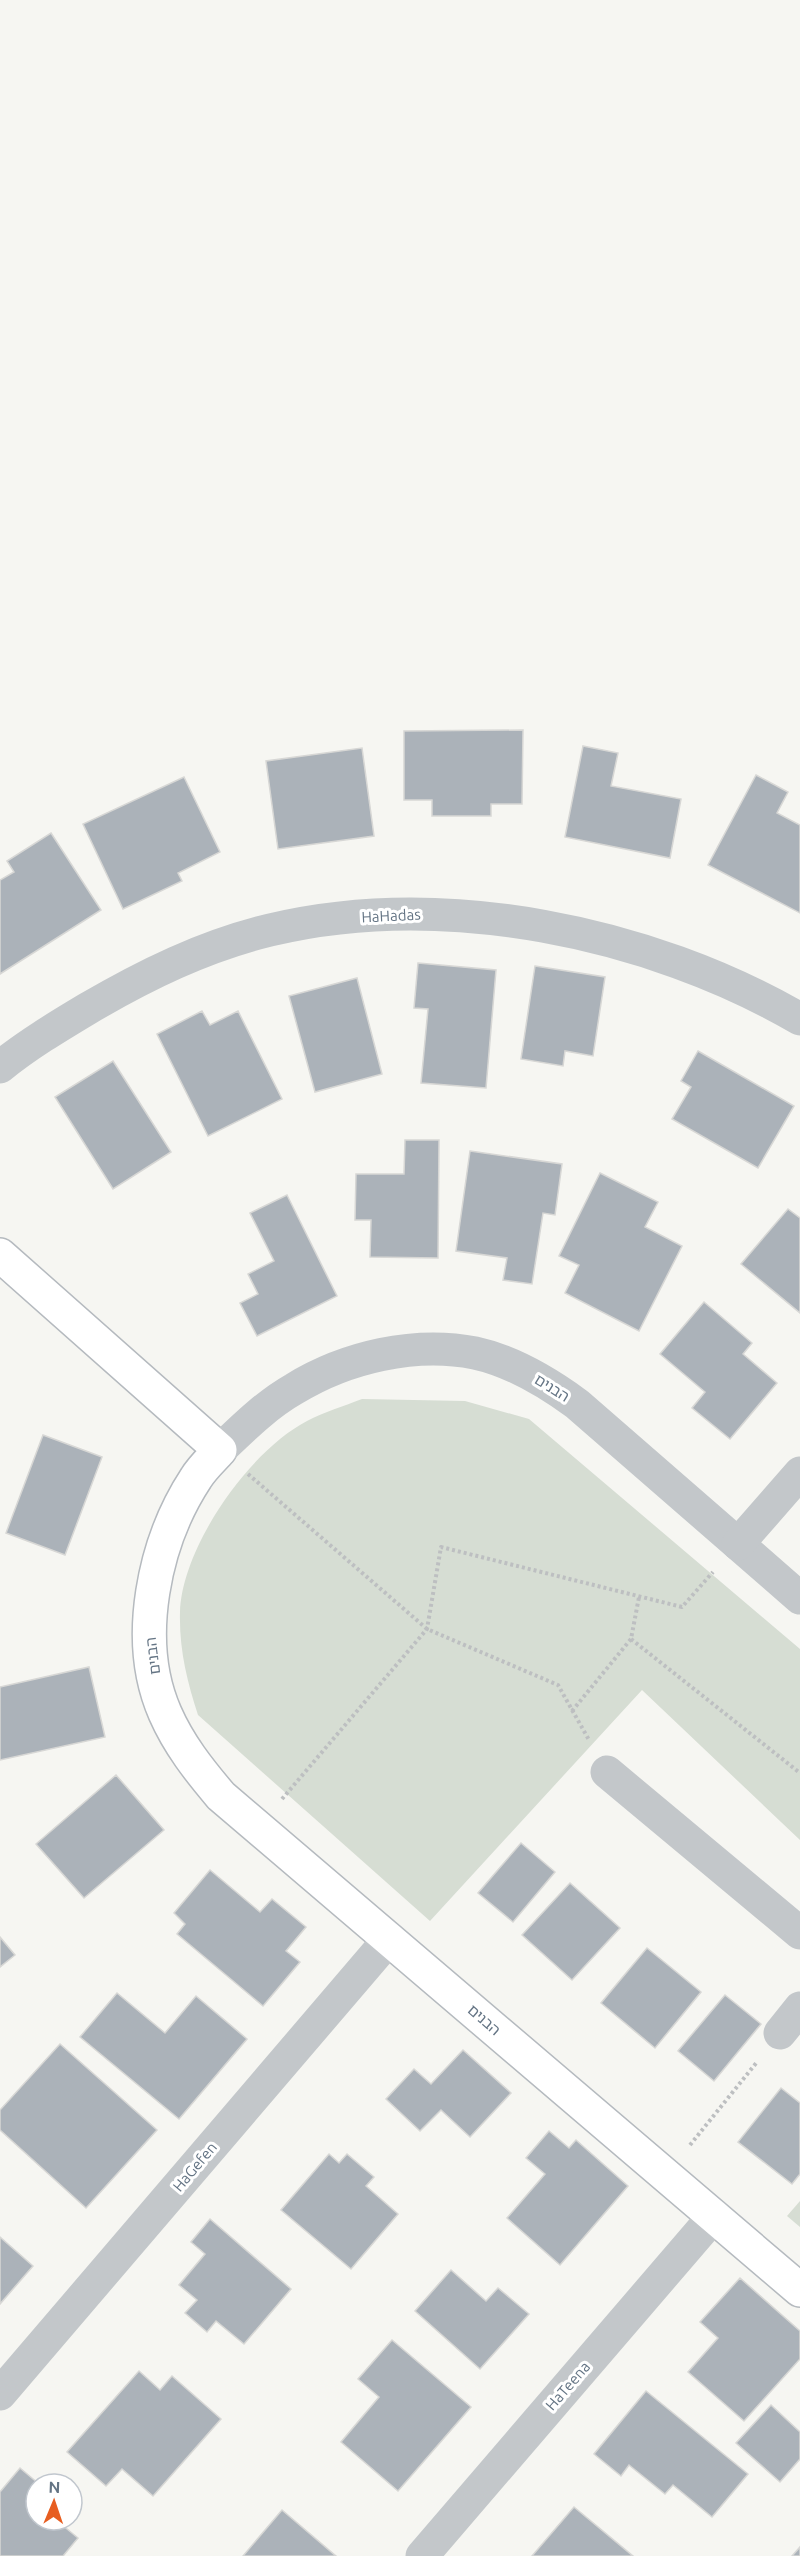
<svg xmlns="http://www.w3.org/2000/svg" width="800" height="2556" font-family="Ubuntu,'Noto Sans Hebrew',sans-serif">
<style>
.green{fill:#d6ddd3}
.building{fill:#abb2b9;stroke:#d7d7d5;stroke-width:1.5}
.lines{fill:none;stroke-linecap:round;stroke-linejoin:round}
.secondary-casing{stroke:#b5babf;stroke-width:36}
.path{stroke:#bdbfc1;stroke-width:4;stroke-dasharray:3 3;stroke-linecap:butt}
.street{stroke:#c3c7ca;stroke-width:33}
.secondary{stroke:#fff;stroke-width:33}
.labels{text-anchor:middle;stroke-width:6;stroke-linejoin:round;paint-order:stroke}
.street-label{font-size:15px;fill:#647484;stroke:#fff}
</style>
<rect width="100%" height="100%" fill="#f6f6f2"/>
<!-- green -->
<g class="green">
<path d="M362,1399L465,1401L529,1419L800,1649V1840L642,1690L430,1921L198,1715C187,1681 179,1649 180,1612C182,1547 249,1451 307,1421C324,1412 344,1406 362,1399Z"/>
<polygon points="800,2201 800,2227 787,2216"/>
</g>
<!-- building -->
<g class="building">
<polygon points="523,730 522,804 491,804 491,816 432,816 432,800 404,800 404,731"/>
<polygon points="583,746 618,753 611,786 681,799 670,858 565,837"/>
<polygon points="362,748 374,836 278,849 266,761"/>
<polygon points="756,775 788,792 777,813 800,825 800,913 708,865"/>
<polygon points="184,777 220,852 178,873 182,881 123,909 83,824"/>
<polygon points="51,833 101,910 0,974 0,880 14,872 7,861"/>
<polygon points="418,963 496,970 486,1088 421,1083 428,1009 414,1008"/>
<polygon points="535,966 605,977 593,1056 565,1051 563,1066 521,1059"/>
<polygon points="357,978 382,1074 315,1092 289,996"/>
<polygon points="202,1011 210,1025 238,1011 282,1099 208,1136 157,1034"/>
<polygon points="698,1051 794,1106 758,1168 672,1119 691,1087 681,1081"/>
<polygon points="113,1061 171,1152 113,1189 55,1097"/>
<polygon points="405,1140 439,1140 438,1258 370,1257 371,1220 355,1220 356,1174 404,1174"/>
<polygon points="470,1151 562,1164 555,1215 543,1213 532,1284 503,1280 507,1258 456,1251"/>
<polygon points="600,1173 658,1202 645,1227 682,1246 639,1331 565,1293 579,1265 559,1256"/>
<polygon points="287,1195 337,1296 257,1336 240,1303 258,1294 248,1274 274,1261 250,1213"/>
<polygon points="788,1209 800,1218 800,1313 741,1264"/>
<polygon points="704,1302 752,1343 743,1354 777,1383 730,1439 692,1408 705,1392 660,1354"/>
<polygon points="43,1435 102,1457 65,1555 6,1533"/>
<polygon points="89,1667 105,1737 0,1760 0,1687"/>
<polygon points="116,1775 164,1830 84,1898 36,1844"/>
<polygon points="521,1843 555,1872 513,1922 478,1893"/>
<polygon points="210,1870 260,1912 272,1899 306,1927 286,1951 300,1962 263,2006 177,1934 185,1924 174,1913"/>
<polygon points="570,1883 620,1928 572,1980 522,1935"/>
<polygon points="0,1937 15,1955 0,1967"/>
<polygon points="647,1948 701,1992 655,2048 601,2003"/>
<polygon points="117,1993 165,2033 196,1996 247,2039 179,2119 80,2037"/>
<polygon points="725,1995 761,2024 714,2081 678,2051"/>
<polygon points="60,2044 157,2130 86,2208 0,2130 0,2110"/>
<polygon points="463,2050 511,2093 470,2137 441,2110 420,2131 386,2099 414,2069 431,2084"/>
<polygon points="781,2088 800,2103 800,2174 792,2184 738,2142"/>
<polygon points="549,2131 569,2148 576,2140 628,2186 560,2265 507,2218 545,2174 526,2158"/>
<polygon points="329,2154 339,2163 347,2154 374,2177 366,2186 398,2214 351,2269 281,2210"/>
<polygon points="210,2219 291,2289 244,2344 216,2321 207,2332 185,2313 197,2300 179,2285 205,2254 191,2242"/>
<polygon points="0,2237 33,2266 0,2304"/>
<polygon points="451,2270 486,2301 498,2288 529,2314 480,2369 415,2311"/>
<polygon points="740,2278 800,2331 800,2359 744,2421 688,2372 718,2338 700,2322"/>
<polygon points="392,2340 471,2407 398,2491 341,2442 379,2397 358,2379"/>
<polygon points="139,2371 160,2390 172,2376 221,2419 153,2496 122,2469 106,2486 67,2452"/>
<polygon points="646,2391 748,2474 712,2517 673,2485 665,2494 629,2465 621,2476 594,2454"/>
<polygon points="771,2405 800,2432 800,2459 780,2482 736,2443"/>
<polygon points="20,2468 39,2484 36,2484 36,2520 65,2520 61,2524 78,2538 63,2556 0,2556 0,2492"/>
<polygon points="574,2507 633,2556 532,2556"/>
<polygon points="282,2510 336,2556 243,2556"/>
<polygon points="800,2547 800,2556 792,2556"/>
</g>
<g class="lines">
<defs>
<path id="secondary" d="M0,1255L220,1450C212,1459 202,1468 196,1478C154,1542 133,1640 165,1713C179,1745 199,1770 221,1796L800,2290"/>
</defs>
<!-- secondary casing -->
<use href="#secondary" class="secondary-casing"/>
<!-- path -->
<g class="path">
<polyline points="248,1474 427,1629 558,1685 589,1740"/>
<polyline points="631,1639 800,1773"/>
<polyline points="572,1711 631,1639 639,1597"/>
<polyline points="282,1799 427,1629 441,1547 682,1607 713,1572"/>
<polyline points="690,2145 757,2062"/>
</g>
<!-- street -->
<g class="street">
<path d="M0,1067C27,1045 57,1027 87,1009C145,975 204,946 270,930C442,889 649,931 800,1019"/>
<path d="M220,1450C243,1428 266,1405 294,1389C346,1357 415,1341 475,1353C512,1361 547,1382 577,1404L800,1598"/>
<polyline points="738,1544 800,1473"/>
<polyline points="607,1772 800,1933"/>
<polyline points="780,2033 800,2008"/>
<polyline points="0,2394 389,1939"/>
<polyline points="422,2556 714,2216"/>
</g>
<!-- secondary -->
<use href="#secondary" class="secondary"/>
</g>
<g class="labels">
<!-- street labels -->
<g class="street-label">
<text transform="translate(391 916) rotate(-3)" y="5">HaHadas</text>
<text transform="translate(552 1388) rotate(32)" y="5">הבנים</text>
<text transform="translate(153 1656) rotate(-97)" y="5">הבנים</text>
<text transform="translate(484 2020) rotate(41)" y="5">הבנים</text>
<text transform="translate(195 2167) rotate(-50)" y="5">HaGefen</text>
<text transform="translate(568 2386) rotate(-49)" y="5">HaTeena</text>
</g>
</g>
<!-- north arrow -->
<g transform="translate(54 2502) rotate(2)"><circle r="28" fill="#ffffff" stroke="#c1c7ce" stroke-width="1.5"/>
<path d="M0-4.5L10 22L0 15L-10 22Z" fill="#e75e21"/>
<text y="-9" font-size="16" font-weight="bold" text-anchor="middle" fill="#647484">N</text>
</g>
</svg>
